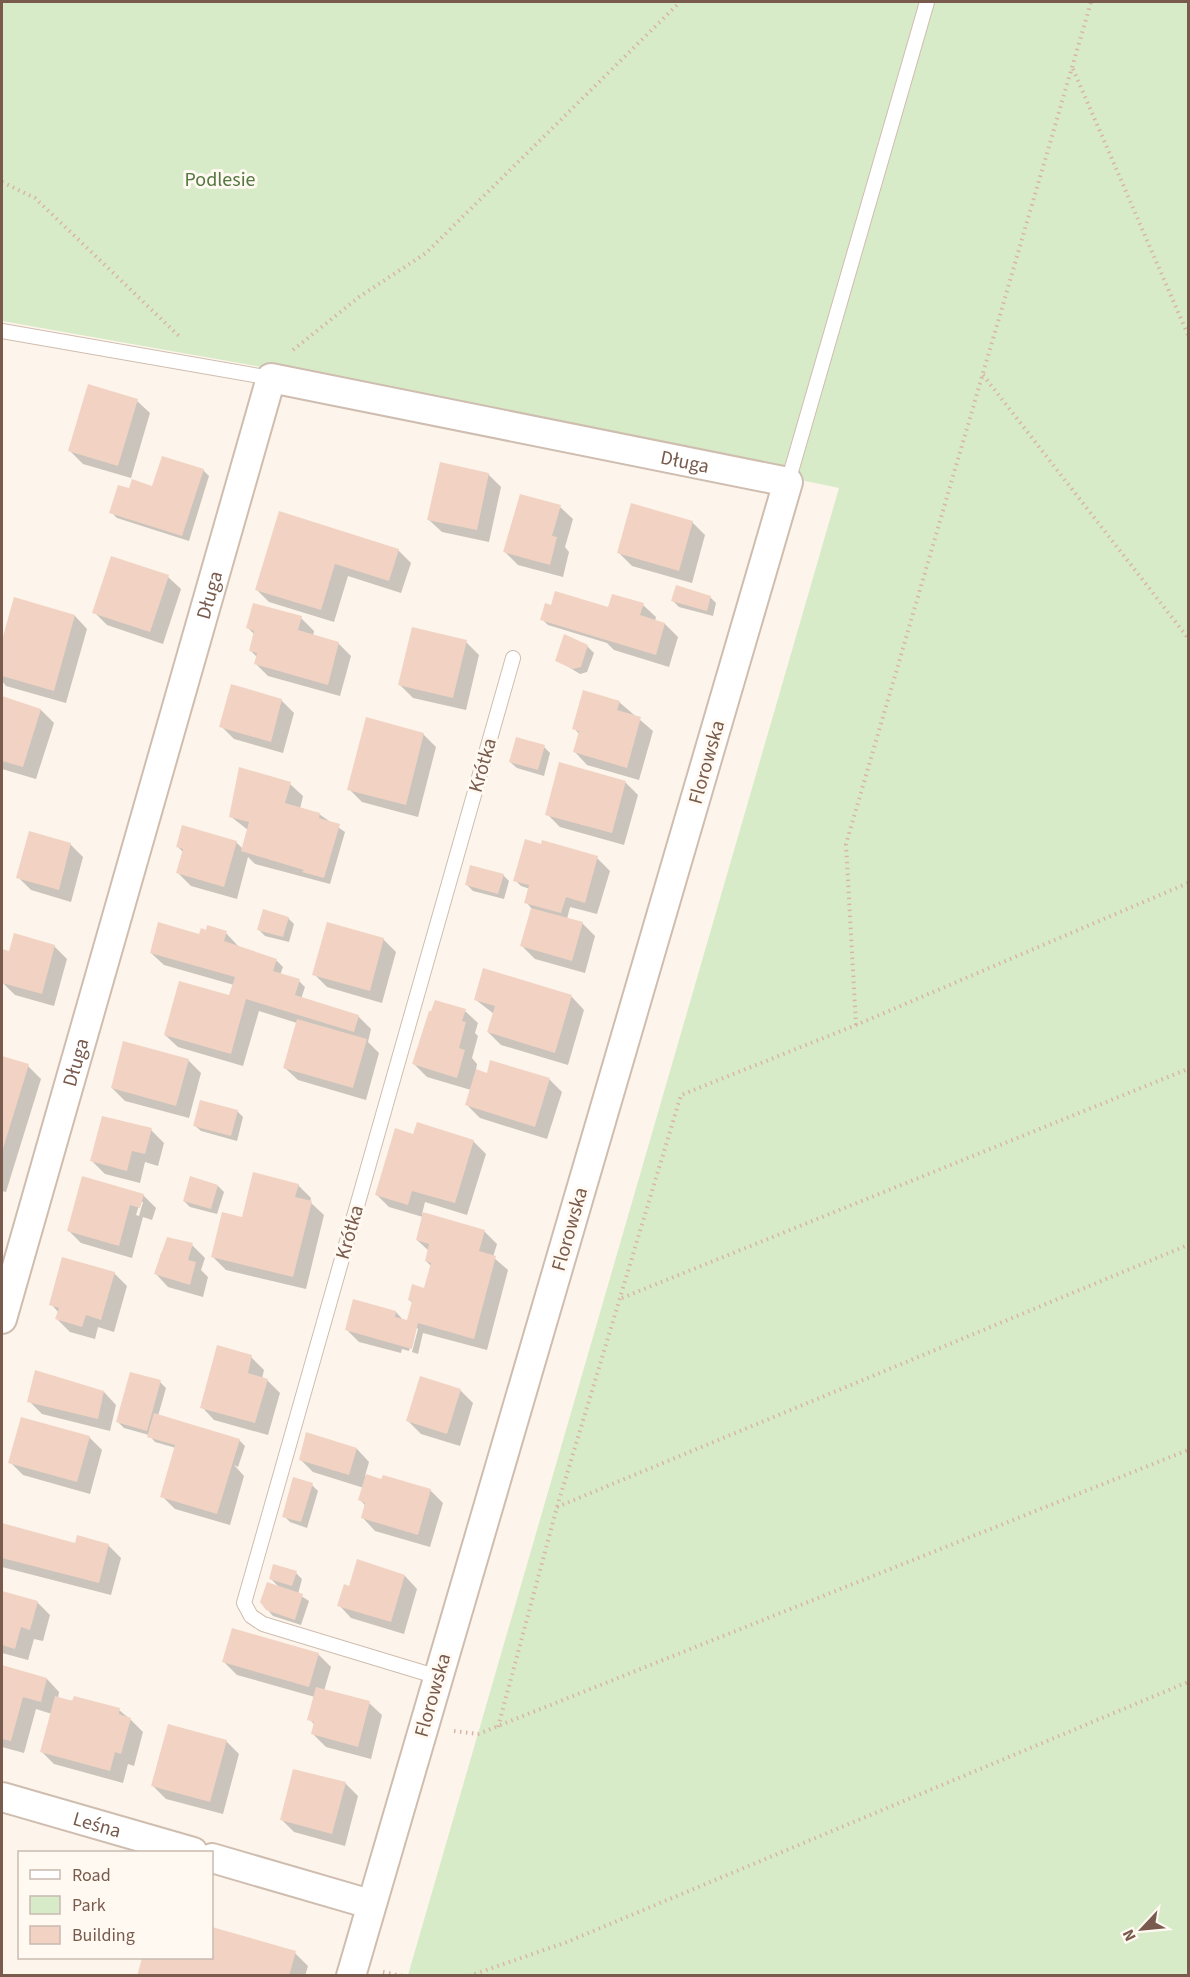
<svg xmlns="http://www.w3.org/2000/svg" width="1190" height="1977" font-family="'Source Sans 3',sans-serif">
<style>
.green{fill:#d8ebc8}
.shadow{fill:#0003;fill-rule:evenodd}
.building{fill:#f2d3c3}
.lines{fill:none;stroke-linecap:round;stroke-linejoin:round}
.lane-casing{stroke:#cfbdaf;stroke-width:16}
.street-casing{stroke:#cfbdaf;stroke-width:32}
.path{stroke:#d8b6a5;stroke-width:4;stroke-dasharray:1.5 4.5;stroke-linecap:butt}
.lane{stroke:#fff;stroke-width:14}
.street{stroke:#fff;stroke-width:28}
.labels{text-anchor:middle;stroke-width:6;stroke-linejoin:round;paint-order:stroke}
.park-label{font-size:20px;fill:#547841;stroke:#fff9f2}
.street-label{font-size:20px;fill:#785b4d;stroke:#fff9f2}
</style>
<rect width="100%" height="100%" fill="#fdf5eb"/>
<!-- green -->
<polygon class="green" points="2,2 1188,2 1188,1975 408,1975 839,488 261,367 2,321"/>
<!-- shadow -->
<g class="shadow">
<polygon points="137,401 150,413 131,478 83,464 70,451"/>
<polygon points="203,470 209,476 189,541 117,518 111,512 130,490 153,488"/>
<polygon points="488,474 501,487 489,542 442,532 429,520"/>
<polygon points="560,507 573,519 565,547 569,552 563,577 518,565 505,552"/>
<polygon points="280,513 398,550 411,563 401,593 348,576 334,622 269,602 256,589"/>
<polygon points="692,522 705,535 692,583 632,566 619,553"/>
<polygon points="168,577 181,589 163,644 107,625 94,612"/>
<polygon points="710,597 716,603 713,616 679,607 673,601"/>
<polygon points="15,599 75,616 87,629 66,703 6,686 2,681 2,645"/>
<polygon points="643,605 656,617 655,621 665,624 678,637 669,667 614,650 607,643 548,625 542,619"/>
<polygon points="301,618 314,631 313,636 338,643 351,656 340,696 268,676 255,663 257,657 250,650 255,635 248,628"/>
<polygon points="565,637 588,647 594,653 587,672 580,674 557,660"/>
<polygon points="466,642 479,655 466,710 413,698 400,685"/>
<polygon points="2,698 41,710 54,723 36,779 2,769"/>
<polygon points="281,700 294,713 283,753 234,739 221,726"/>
<polygon points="619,702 653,731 639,780 587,765 575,752 579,734 574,728"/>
<polygon points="423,734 436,747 418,817 362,802 349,789"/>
<polygon points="544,747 550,753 544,776 517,768 510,762"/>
<polygon points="240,768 290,784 303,796 300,809 319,814 345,832 330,884 255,864 248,857 237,899 191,886 178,873 183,852 178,847 236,842 243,849 248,830 230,816"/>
<polygon points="625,782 638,795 624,845 560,827 547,814"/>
<polygon points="70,844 83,857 71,902 31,890 18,877"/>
<polygon points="597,858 610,871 597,914 570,907 567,919 582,923 595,936 585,973 535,959 522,946 532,909 526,902 530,889 521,886 515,880"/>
<polygon points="503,875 509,881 504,899 473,891 467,885"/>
<polygon points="288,918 294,924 289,942 265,936 259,930"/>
<polygon points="226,933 239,947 277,961 283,967 280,975 299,981 305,987 301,999 358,1016 371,1029 368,1042 379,1053 366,1100 298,1080 285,1068 297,1023 259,1011 243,1066 178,1047 165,1035 230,997 234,985 164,965 151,953 201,936"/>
<polygon points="383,939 396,952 382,1003 327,987 314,974"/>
<polygon points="54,946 67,959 54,1006 15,995 2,982 2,951 8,953"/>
<polygon points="484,970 572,997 584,1010 568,1065 501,1045 488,1032 494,1014 476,1000"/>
<polygon points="465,1011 478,1023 475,1033 478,1036 472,1058 477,1064 476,1070 488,1075 549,1079 562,1092 547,1139 480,1118 467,1105 471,1090 427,1077 414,1064"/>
<polygon points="2,1057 28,1066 41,1079 6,1192 2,1191"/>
<polygon points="188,1060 201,1073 189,1118 125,1101 112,1088"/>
<polygon points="237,1111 243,1117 237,1141 201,1131 194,1125"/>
<polygon points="151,1130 164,1143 158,1166 145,1162 140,1183 105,1174 92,1161"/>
<polygon points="414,1136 473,1141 486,1154 467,1215 425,1202 422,1214 484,1231 497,1244 493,1257 508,1270 487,1350 423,1333 418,1354 412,1352 418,1329 416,1327 409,1351 402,1349 401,1353 359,1342 346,1329 396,1312 404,1321 413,1323 413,1303 409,1300 425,1289 431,1266 426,1261 429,1251 417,1240 423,1217 389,1207 376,1194"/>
<polygon points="298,1185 311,1198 310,1202 324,1215 306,1289 226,1270 213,1257 243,1219"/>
<polygon points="218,1186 224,1192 217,1214 190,1207 184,1201"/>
<path d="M143,1195L156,1208L152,1220L143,1217L132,1258L81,1243L68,1230ZM140,1202H143L139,1216L136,1215Z"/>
<polygon points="192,1245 205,1258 201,1270 208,1277 203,1297 168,1287 156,1274 161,1253"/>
<polygon points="114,1273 127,1286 114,1332 98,1327 95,1339 70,1332 57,1319 59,1313 51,1304"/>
<polygon points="251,1357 264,1370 262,1379 267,1380 280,1393 268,1435 214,1420 202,1407"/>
<polygon points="160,1382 166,1388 158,1416 239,1440 245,1446 238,1467 234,1465 244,1476 230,1525 175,1509 162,1496 176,1448 155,1442 149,1435 124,1428 118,1422"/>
<polygon points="460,1390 473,1403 460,1446 421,1434 408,1421"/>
<polygon points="104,1392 116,1405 110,1431 42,1414 29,1401"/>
<polygon points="89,1437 102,1450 90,1494 23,1475 10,1462"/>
<polygon points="357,1449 369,1462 365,1476 430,1490 443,1503 430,1547 375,1531 363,1518 366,1506 360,1500 364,1488 313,1472 300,1459"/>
<polygon points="312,1485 318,1491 307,1528 290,1522 284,1516"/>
<polygon points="2,1525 76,1545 108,1545 121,1558 111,1595 2,1567"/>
<polygon points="296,1573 302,1579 298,1594 309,1601 301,1625 273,1616 267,1609 280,1588 270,1578"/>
<polygon points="405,1576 417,1589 404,1634 351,1618 339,1605 350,1588"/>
<polygon points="2,1592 37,1602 50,1615 43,1641 34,1639 28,1660 2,1653"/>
<polygon points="318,1654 331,1667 324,1691 369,1703 382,1715 371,1759 326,1747 313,1734 315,1725 309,1719 315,1697 237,1675 224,1662"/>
<polygon points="2,1667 47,1679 59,1692 58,1698 119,1710 130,1719 143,1732 134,1766 128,1764 123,1783 54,1764 41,1751 52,1714 36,1709 24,1753 2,1747"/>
<polygon points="226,1741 239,1754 223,1814 166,1799 153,1786"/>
<polygon points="345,1783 358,1796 345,1846 294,1832 281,1819"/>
<polygon points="212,1929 295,1953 308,1966 305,1976 139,1976 144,1958 212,1958"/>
</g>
<!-- building -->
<g class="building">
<polygon points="88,384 138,399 118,466 68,451"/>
<polygon points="162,456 204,469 182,536 109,513 118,485 129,488 132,479 152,486"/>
<polygon points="440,462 489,473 477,530 427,520"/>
<polygon points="520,494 561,505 552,536 557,537 550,565 503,552"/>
<polygon points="631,503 693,521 679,571 617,553"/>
<polygon points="279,511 399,549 389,581 335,564 321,610 255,590"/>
<polygon points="111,556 169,575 150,632 92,613"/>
<polygon points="676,585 711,596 707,611 671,601"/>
<polygon points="555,591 608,607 612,594 644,603 640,615 665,623 656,655 540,620 545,603 551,605"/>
<polygon points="14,597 75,615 54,691 2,676 2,640"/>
<polygon points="253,603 302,616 298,630 339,642 328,685 254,664 257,653 249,651 254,631 246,628"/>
<polygon points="412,627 467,640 453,698 398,685"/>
<polygon points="564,634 588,645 581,667 573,669 555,661"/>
<polygon points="231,684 282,699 271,742 219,727"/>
<polygon points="583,690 620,701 617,710 641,717 627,768 573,752 579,731 572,729"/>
<polygon points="2,696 41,709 23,767 2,761"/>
<polygon points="366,717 424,733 406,805 347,790"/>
<polygon points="516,737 545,745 538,770 509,762"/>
<polygon points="559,762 626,781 612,833 545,815"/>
<polygon points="239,767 291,782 285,803 320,813 319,818 340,824 324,878 302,872 304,870 241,851 249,822 229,817"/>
<polygon points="182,825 237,841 224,887 176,873 183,849 176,847"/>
<polygon points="29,831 71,843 59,890 16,878"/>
<polygon points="525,839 541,844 542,840 598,856 585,903 566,897 561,913 524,903 529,885 513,881"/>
<polygon points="470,865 504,874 498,894 465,885"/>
<polygon points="531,908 583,922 572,961 520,946"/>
<polygon points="263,909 289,917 283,937 257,930"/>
<polygon points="158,922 199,934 201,928 206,930 207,925 227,931 224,941 277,959 273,971 300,979 295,995 359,1015 354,1032 246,999 231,1054 164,1035 179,981 229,995 235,977 150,953"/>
<polygon points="327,922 384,938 370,991 312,975"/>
<polygon points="14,933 55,945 42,994 2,983 2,949 9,951"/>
<polygon points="483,968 572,995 555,1053 487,1032 495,1006 474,1000"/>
<polygon points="435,1000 466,1009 462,1021 466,1022 459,1048 465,1050 457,1078 412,1064 429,1011 431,1011"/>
<polygon points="297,1019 367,1039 353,1088 283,1068"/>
<polygon points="123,1041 189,1059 176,1106 111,1088"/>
<polygon points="2,1056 29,1064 2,1152"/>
<polygon points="490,1060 550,1078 535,1127 465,1105 476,1069 487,1073"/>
<polygon points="200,1100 238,1110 231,1136 193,1126"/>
<polygon points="102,1116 152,1128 145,1154 132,1151 127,1171 90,1161"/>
<polygon points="417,1122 474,1140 455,1203 412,1191 408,1205 375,1195 395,1128 413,1134"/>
<polygon points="253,1172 299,1184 295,1197 312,1201 293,1277 211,1257 222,1212 242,1217"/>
<polygon points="82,1176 144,1194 140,1208 130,1205 119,1246 67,1231"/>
<polygon points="190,1176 218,1185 211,1209 183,1201"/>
<polygon points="423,1212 485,1230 479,1251 496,1256 474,1339 418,1323 412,1349 345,1330 353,1299 396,1311 395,1317 407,1320 412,1301 408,1300 412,1284 424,1288 431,1263 425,1261 429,1244 416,1240"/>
<polygon points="167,1237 193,1243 188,1260 196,1262 190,1285 154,1274"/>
<polygon points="62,1257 115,1272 101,1320 86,1315 82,1327 55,1319 59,1308 49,1305"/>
<polygon points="217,1345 252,1355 248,1373 268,1379 255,1423 200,1408"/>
<polygon points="35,1370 104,1391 98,1419 27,1402"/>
<polygon points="130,1372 161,1380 147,1431 116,1422"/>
<polygon points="420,1376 461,1389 447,1434 406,1421"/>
<polygon points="154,1413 240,1439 217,1514 160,1497 175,1445 147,1437"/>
<polygon points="21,1417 90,1436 77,1482 8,1463"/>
<polygon points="306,1432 357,1448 349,1475 299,1460"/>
<polygon points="366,1474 381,1479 383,1475 431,1489 418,1535 361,1518 365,1503 358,1500"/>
<polygon points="293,1477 313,1483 301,1522 282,1517"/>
<polygon points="2,1523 75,1543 77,1535 109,1544 99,1583 2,1558"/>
<polygon points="357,1559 405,1575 391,1622 337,1606 344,1584 349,1586"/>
<polygon points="273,1564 297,1571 292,1586 269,1579"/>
<polygon points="267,1582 303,1594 295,1620 266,1610 260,1602"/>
<polygon points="2,1591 38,1601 30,1630 21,1627 15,1649 2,1645"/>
<polygon points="232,1628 319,1653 309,1687 222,1662"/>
<polygon points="2,1665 47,1678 41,1702 23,1697 11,1741 2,1739"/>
<polygon points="316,1687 370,1701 358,1747 311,1734 314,1722 307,1720"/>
<polygon points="55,1696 72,1701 74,1696 120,1708 119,1714 131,1718 121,1754 115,1752 110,1771 40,1752"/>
<polygon points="168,1724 227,1740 210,1802 151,1786"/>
<polygon points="293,1769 346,1782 332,1834 280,1820"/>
<polygon points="212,1927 296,1951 289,1976 137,1976 142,1958 212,1958"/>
</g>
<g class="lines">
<defs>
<g id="lane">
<polyline points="2,331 271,378"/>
<polyline points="788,482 927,2"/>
<polyline points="438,1677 263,1624 251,1616 244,1603 513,658"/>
</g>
<g id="street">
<path id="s1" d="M2,1319L271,378L788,482L351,1976"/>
<path id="s2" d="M2,1797L193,1852"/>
<polyline points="212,1858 370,1904"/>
</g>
</defs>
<!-- lane casing -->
<use href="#lane" class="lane-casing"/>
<!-- street casing -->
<use href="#street" class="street-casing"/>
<!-- path -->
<g class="path">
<polyline points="1073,69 1188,335"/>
<polyline points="2,182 35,198 180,337"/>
<polyline points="293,350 359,297 426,253 680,2"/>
<polyline points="983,375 1188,638"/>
<polyline points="856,1025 846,844 1091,2"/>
<polyline points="622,1298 1188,1069"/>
<polyline points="557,1507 1188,1245"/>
<polyline points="498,1727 557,1507 681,1095 856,1025 1188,883"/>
<polyline points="454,1731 478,1734 1188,1450"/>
<polyline points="383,1972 403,1976"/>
<polyline points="469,1976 567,1942 1188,1682"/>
<polyline points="1184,1976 1188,1974"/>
</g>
<!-- lane -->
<use href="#lane" class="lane"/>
<!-- street -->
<use href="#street" class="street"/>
</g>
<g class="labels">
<!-- park labels -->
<g class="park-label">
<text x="220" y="186">Podlesie</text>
</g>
<!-- street labels -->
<g class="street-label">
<text dy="7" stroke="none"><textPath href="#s1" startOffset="1401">Długa</textPath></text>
<text dy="7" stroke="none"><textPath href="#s1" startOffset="753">Długa</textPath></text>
<text transform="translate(706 762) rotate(-74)" y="7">Florowska</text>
<text transform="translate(482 765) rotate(-74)" y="7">Krótka</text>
<text dy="7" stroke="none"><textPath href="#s1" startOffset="267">Długa</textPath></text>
<text transform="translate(569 1229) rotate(-74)" y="7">Florowska</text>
<text transform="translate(349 1232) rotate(-74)" y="7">Krótka</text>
<text transform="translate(432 1695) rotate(-74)" y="7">Florowska</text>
<text dy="7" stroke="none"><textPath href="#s2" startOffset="99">Leśna</textPath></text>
</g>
</g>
<!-- border -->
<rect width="1190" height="1977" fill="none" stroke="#785b4d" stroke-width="6"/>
<!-- legend -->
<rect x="18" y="1851" width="195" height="108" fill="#fff9f2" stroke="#c9bab0" stroke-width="1.5"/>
<rect x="30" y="1870" width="30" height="9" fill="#ffffff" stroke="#c9bab0" stroke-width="1.5"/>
<text x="72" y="1881" font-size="18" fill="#785b4d">Road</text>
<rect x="30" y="1896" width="30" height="18" fill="#d8ebc8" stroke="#c9bab0" stroke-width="1.5"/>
<text x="72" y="1911" font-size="18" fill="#785b4d">Park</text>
<rect x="30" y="1926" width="30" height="18" fill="#f2d3c3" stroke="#c9bab0" stroke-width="1.5"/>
<text x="72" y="1941" font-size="18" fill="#785b4d">Building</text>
<!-- north arrow -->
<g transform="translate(1142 1929) rotate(244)" stroke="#fff9f2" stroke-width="4.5" paint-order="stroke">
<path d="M0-4.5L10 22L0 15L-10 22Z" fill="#785b4d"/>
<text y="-9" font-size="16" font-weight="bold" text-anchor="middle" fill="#785b4d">N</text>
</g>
</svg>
